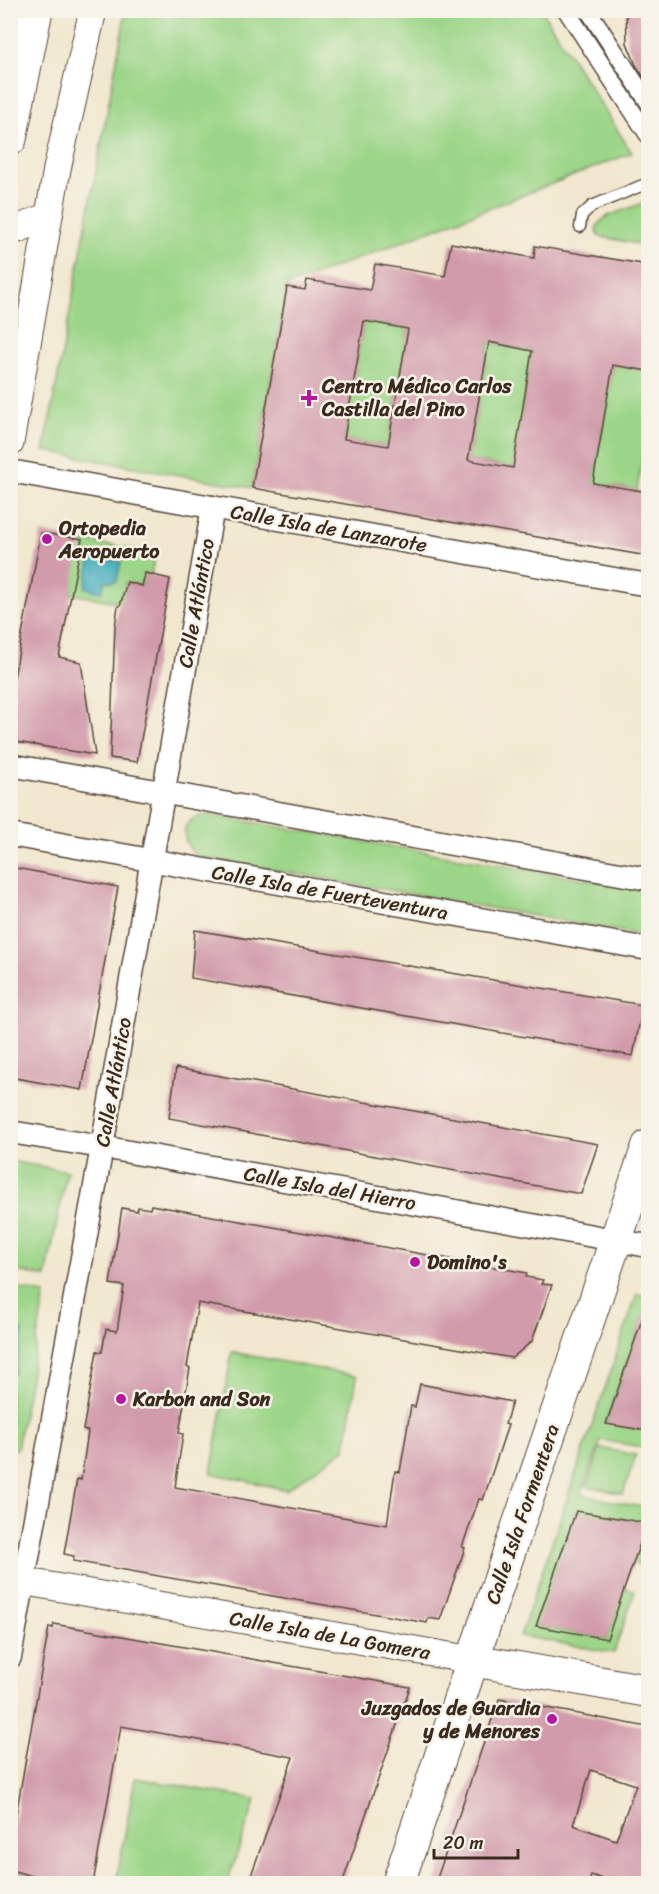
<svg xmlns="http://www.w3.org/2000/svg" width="659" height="1894" font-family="Sriracha,sans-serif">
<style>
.green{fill:#9bd587;stroke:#6b8052;stroke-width:1.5}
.water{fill:#3daabc;stroke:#3c6a6d;stroke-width:1.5}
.building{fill:#d19bab;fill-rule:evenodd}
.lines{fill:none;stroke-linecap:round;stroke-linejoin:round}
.service-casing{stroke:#564638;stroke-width:13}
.pedestrian-casing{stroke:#564638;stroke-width:19}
.minor-casing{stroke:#564638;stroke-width:25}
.tertiary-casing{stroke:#564638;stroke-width:29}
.secondary-casing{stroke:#564638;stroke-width:34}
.primary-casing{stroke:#564638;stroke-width:35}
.service{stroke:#fff;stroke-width:10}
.pedestrian{stroke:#fff;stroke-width:16}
.minor{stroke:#fff;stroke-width:22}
.tertiary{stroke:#fff;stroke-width:27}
.secondary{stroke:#fff;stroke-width:32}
.primary{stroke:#fff;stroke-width:33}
.poi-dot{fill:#b5179e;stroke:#f7f3e8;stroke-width:2}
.labels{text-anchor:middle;stroke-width:5;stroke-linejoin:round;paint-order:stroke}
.poi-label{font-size:20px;font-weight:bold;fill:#3b2a1e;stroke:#f7f3e8;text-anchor:start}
.street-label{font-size:20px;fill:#3b2a1e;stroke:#f7f3e8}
</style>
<rect width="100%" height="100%" fill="#f7f3e8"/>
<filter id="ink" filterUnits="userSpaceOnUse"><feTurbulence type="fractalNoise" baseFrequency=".0167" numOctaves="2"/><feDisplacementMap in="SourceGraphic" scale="12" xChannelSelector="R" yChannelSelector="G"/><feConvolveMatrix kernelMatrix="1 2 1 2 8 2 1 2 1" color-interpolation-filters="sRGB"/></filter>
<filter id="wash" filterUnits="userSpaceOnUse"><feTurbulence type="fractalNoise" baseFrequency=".008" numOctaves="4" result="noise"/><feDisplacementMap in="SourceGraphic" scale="24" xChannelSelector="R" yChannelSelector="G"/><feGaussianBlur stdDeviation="1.35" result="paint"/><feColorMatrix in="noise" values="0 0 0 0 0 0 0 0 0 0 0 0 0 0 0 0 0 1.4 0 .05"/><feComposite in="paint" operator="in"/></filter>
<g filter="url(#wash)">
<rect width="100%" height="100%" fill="#f1e7ce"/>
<!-- green -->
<g class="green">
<polygon points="126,10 542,11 632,153 287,286 252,488 44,451"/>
<polygon points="648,201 648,246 598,236 596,228 602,220 608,216"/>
<polygon points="364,321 408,329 388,446 344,439"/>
<polygon points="489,342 532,351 513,468 468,460"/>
<polygon points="613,365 648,371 648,426 637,490 593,483"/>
<polygon points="85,541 155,553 151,575 145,573 142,586 126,582 123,603 71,594 75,553 83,554"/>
<path d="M209,815L648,890V936L196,856C178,838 181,816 209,815Z"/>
<polygon points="10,1161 67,1171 46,1277 11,1270"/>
<polygon points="10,1287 45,1294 17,1449 10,1448"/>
<polygon points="637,1294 648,1296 648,1309 646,1309 606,1423 648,1431 648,1448 601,1440 581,1495 648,1508 648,1554 644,1567 633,1563 646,1523 576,1511 537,1626 607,1639 624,1588 635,1591 614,1653 520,1636"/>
<polygon points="232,1352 357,1376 345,1449 286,1490 211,1473"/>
<polygon points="600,1448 636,1455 623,1494 587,1486"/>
<polygon points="135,1778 256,1799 227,1883 116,1883"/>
<polygon points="11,1870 62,1883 11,1883"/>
</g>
<!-- water -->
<g class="water">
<polygon points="91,556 121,562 117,580 114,582 105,581 102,592 85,588"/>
<polygon points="11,1325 14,1330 23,1331 14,1374 11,1373"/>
</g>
<g id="blocks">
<!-- building -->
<g class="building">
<polygon points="626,10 648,10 648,84 636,65 627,43"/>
<path d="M451,243L534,258L535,246L648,265V371L613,365L593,483L648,492V556L252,488L287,287L305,290L307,280L370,290L375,264L445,276ZM364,321L408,329L388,446L344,439ZM489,342L532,351L513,468L468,460Z"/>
<polygon points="41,533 82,539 59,657 81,662 95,755 10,741 10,699"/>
<polygon points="145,573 170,579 137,762 110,758 115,627 118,606 120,606 127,582 142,586"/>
<polygon points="10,867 118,887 82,1090 10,1077"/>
<polygon points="195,930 643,1005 633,1056 191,978"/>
<polygon points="176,1068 598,1144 581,1194 169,1118"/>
<polygon points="151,1205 527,1273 526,1277 543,1280 541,1284 552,1285 532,1341 512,1358 198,1303 187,1367 190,1368 179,1433 183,1434 175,1487 387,1525 395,1471 400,1472 411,1406 415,1407 420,1384 512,1402 505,1424 508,1425 483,1500 479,1499 462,1547 465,1548 440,1620 428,1618 427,1623 73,1561 74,1556 64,1554 77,1479 81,1480 88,1431 83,1430 97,1351 102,1352 106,1329 117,1331 124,1286 110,1284 122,1208 137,1211 138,1207 150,1209"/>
<polygon points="645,1311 648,1311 648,1431 606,1424"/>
<polygon points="576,1511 647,1523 607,1639 536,1626"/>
<polygon points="54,1624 410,1687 342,1884 248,1884 293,1757 121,1726 93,1884 62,1884 10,1870 15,1843 11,1843 49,1627 53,1628"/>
<path d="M499,1699L648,1727V1884H616L591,1875L589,1884H435ZM591,1770L636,1785L616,1840L573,1825Z"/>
</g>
</g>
</g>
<g filter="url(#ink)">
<use href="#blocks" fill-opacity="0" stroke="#564638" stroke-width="1.5"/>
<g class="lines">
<defs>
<polyline id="service" points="580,227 582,215 592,206 648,183"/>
<g id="pedestrian">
<polyline points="566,10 648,135"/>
<polyline points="588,10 648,102"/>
</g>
<g id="minor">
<polyline points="10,471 648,585"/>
<polyline points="10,765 648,879"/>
<polyline points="10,835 648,949"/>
<polyline points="10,1132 102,1147 648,1246"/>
<polyline points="10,1657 102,1147 213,507"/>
</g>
<g id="tertiary">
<polyline points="10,228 18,229 48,216"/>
<polyline points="10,443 57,169 93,10"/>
<polyline points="10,1579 472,1660"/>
</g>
<g id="secondary">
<polyline points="472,1660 648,1691"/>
<polyline points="398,1884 490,1608 648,1146"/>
</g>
<polyline id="primary" points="10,139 36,10"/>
</defs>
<!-- service casing -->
<use href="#service" class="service-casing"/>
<!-- pedestrian casing -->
<use href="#pedestrian" class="pedestrian-casing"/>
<!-- minor casing -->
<use href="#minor" class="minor-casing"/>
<!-- tertiary casing -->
<use href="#tertiary" class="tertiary-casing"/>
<!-- secondary casing -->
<use href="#secondary" class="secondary-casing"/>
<!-- primary casing -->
<use href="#primary" class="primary-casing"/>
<!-- service -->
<use href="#service" class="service"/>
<!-- pedestrian -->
<use href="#pedestrian" class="pedestrian"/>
<!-- minor -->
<use href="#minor" class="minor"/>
<!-- tertiary -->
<use href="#tertiary" class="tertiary"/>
<!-- secondary -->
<use href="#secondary" class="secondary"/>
<!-- primary -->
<use href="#primary" class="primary"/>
</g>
</g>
<!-- markers -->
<g class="poi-dot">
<path d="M306 389h6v6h6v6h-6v6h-6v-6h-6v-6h6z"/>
<circle cx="47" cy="539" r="6"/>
<circle cx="415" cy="1262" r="6"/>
<circle cx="121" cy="1399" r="6"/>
<circle cx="552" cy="1719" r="6"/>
</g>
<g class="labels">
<!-- poi labels -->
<g class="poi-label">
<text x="322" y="393">Centro Médico Carlos<tspan x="322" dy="23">Castilla del Pino</tspan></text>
<text x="59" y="535">Ortopedia<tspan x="59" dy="23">Aeropuerto</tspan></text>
<text x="427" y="1269">Domino's</text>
<text x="133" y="1406">Karbon and Son</text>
<text x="540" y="1715" text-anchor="end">Juzgados de Guardia<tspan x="540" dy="23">y de Menores</tspan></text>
</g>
<!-- street labels -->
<g class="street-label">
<text transform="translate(329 528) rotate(10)" y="7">Calle Isla de Lanzarote</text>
<text transform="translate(196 603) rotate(-80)" y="7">Calle Atlántico</text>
<text transform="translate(330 892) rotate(10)" y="7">Calle Isla de Fuerteventura</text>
<text transform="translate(113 1082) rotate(-80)" y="7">Calle Atlántico</text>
<text transform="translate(330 1188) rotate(10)" y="7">Calle Isla del Hierro</text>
<text transform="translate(522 1514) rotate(-71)" y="7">Calle Isla Formentera</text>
<text transform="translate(330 1635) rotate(10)" y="7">Calle Isla de La Gomera</text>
</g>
</g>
<!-- margin -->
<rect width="659" height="1894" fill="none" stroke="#f7f3e8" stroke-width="36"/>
<!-- scale -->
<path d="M434 1849v9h84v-9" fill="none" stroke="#3b2a1e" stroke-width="3"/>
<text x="443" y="1849" font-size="18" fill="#3b2a1e" stroke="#f7f3e8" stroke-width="4.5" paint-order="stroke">20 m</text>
</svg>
